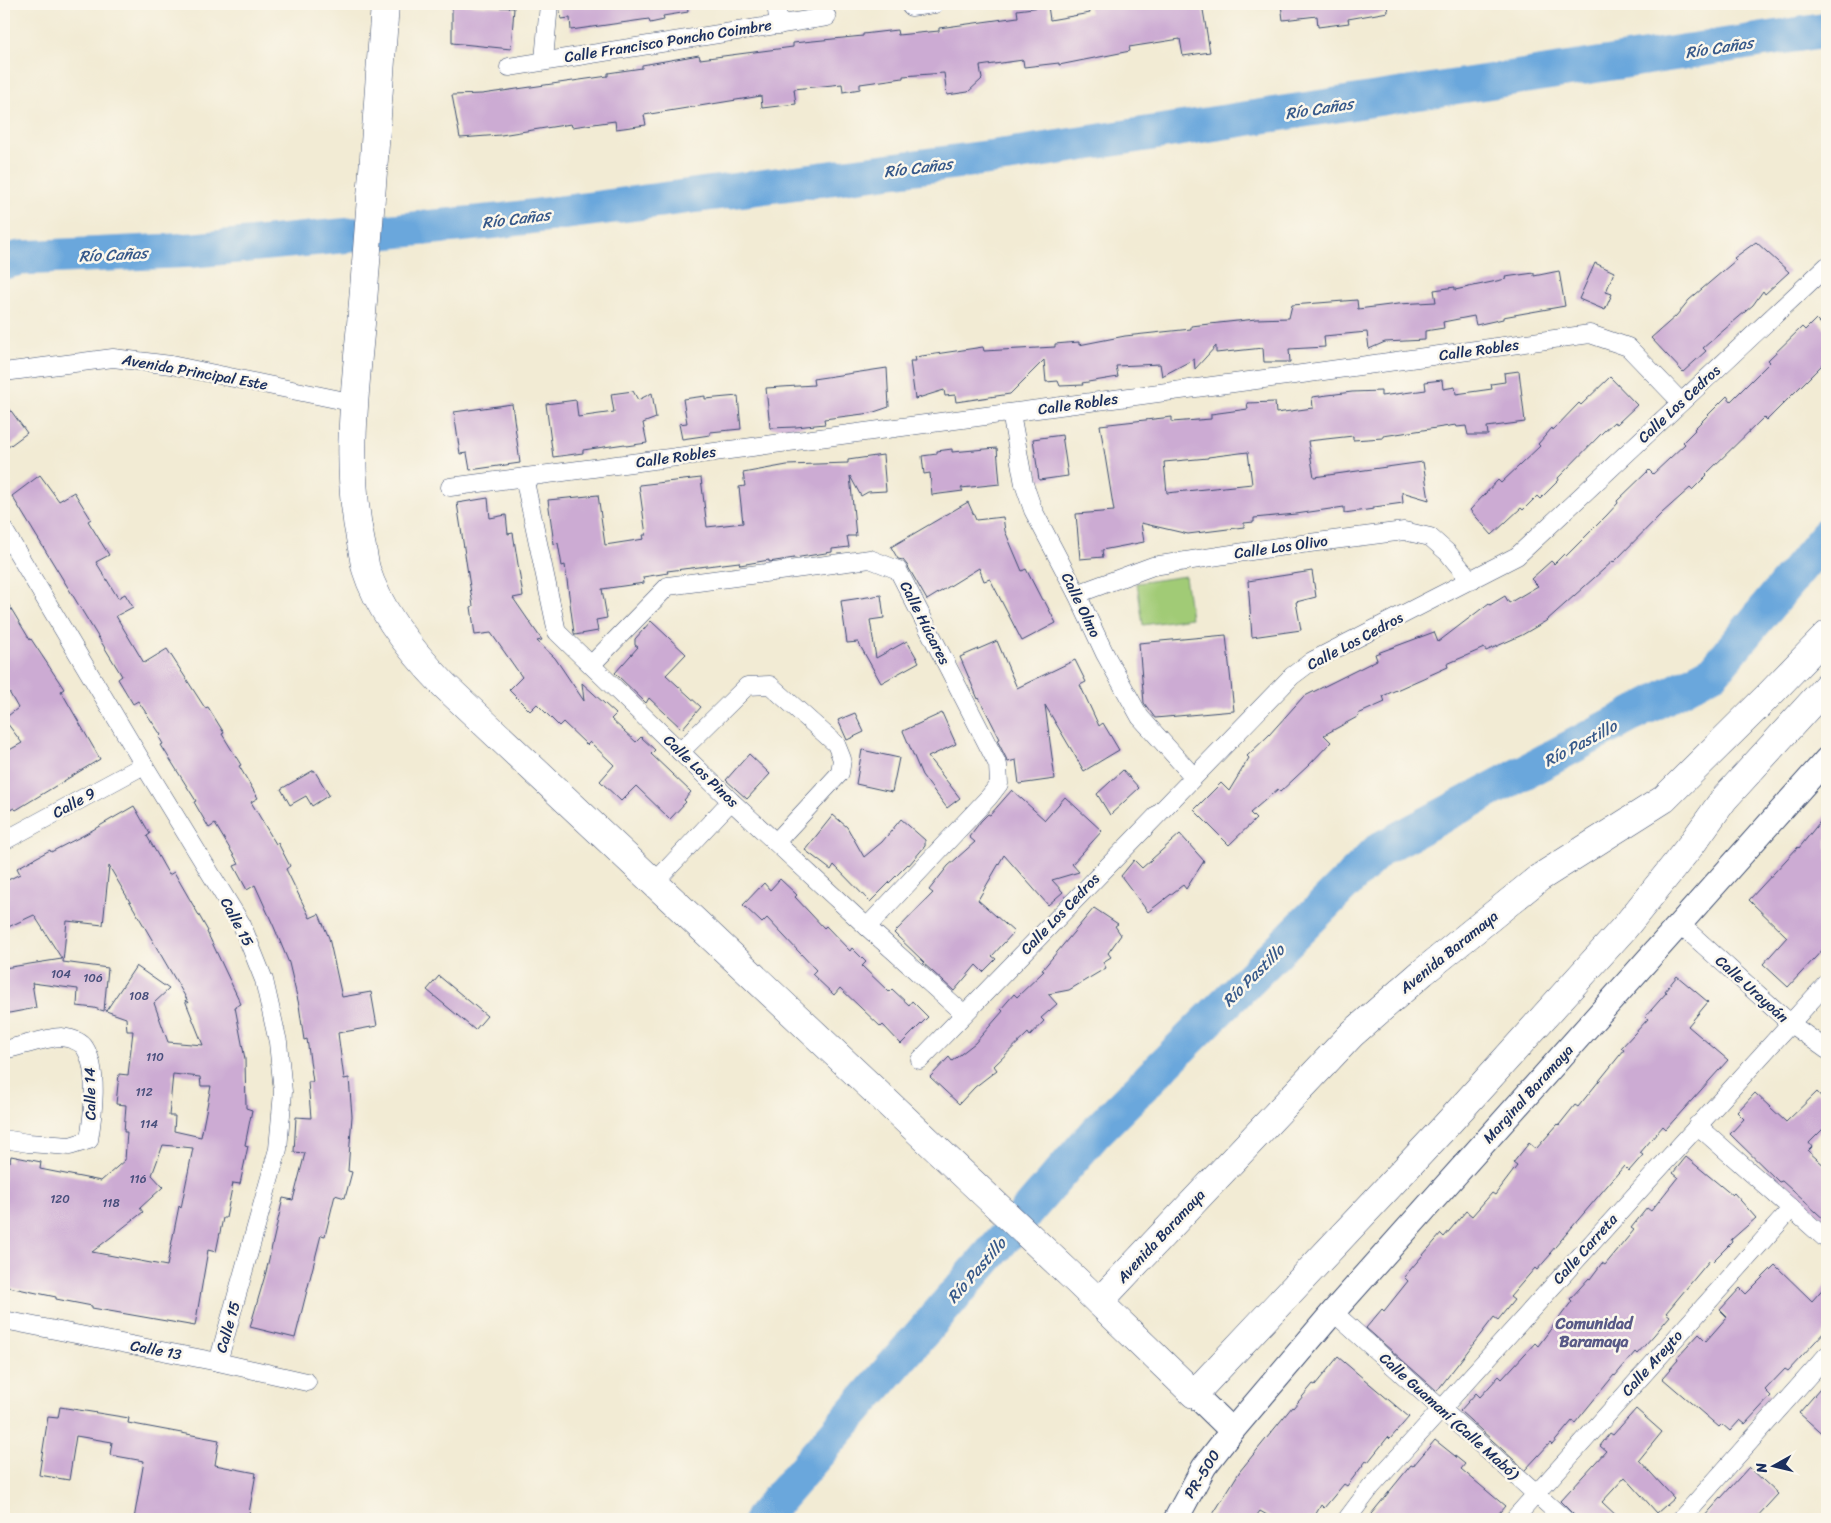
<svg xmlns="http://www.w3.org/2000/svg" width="1831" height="1523" font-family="Sriracha,sans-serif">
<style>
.green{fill:#a1cb76;stroke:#5e7d6a}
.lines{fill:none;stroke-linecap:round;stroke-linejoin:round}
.river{stroke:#6ba7dc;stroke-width:35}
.building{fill:#ccabd3;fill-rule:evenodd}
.street-casing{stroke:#3b4b70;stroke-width:19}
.secondary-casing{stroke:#3b4b70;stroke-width:26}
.highway-casing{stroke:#3b4b70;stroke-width:29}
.street{stroke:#fff;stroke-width:18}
.secondary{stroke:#fff;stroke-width:24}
.highway{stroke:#fff;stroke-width:28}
.labels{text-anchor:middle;stroke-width:5;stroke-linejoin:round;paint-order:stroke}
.number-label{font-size:12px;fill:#474e7b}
.street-label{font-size:15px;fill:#1b2f5e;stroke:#fbf7ec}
.water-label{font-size:16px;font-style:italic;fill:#37598a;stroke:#fbf7ec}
.neighbourhood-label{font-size:16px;font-weight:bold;fill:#595a87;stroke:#fbf7ec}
</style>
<rect width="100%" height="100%" fill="#fbf7ec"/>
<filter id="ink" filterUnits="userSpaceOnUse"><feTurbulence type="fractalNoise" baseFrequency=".02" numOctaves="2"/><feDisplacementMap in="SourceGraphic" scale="10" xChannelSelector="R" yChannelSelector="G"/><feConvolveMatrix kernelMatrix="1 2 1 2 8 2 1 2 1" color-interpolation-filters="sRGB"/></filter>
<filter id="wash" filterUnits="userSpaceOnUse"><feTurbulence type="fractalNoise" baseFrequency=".0096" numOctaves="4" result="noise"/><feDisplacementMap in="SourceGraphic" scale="20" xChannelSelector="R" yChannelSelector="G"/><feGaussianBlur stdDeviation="1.12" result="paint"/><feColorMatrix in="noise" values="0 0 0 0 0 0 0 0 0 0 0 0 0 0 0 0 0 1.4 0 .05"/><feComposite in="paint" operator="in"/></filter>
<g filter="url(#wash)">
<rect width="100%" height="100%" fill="#f2ebd4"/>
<!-- green -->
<polygon class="green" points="1185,576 1191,618 1143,625 1137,583"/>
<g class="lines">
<!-- river -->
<g class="river">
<polyline points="4,262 20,258 195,250 498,221 1009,155 1827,30"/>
<polyline points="761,1519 1095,1133 1380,849 1714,671 1827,535"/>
</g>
</g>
<g id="blocks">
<!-- building -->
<g class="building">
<polygon points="452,4 514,8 511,49 452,43"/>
<polygon points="559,4 687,4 688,12 663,16 664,20 650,23 649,19 571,30 570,18 561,19"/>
<polygon points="1088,4 1202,4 1210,52 1183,56 1180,39 1129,47 1130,51 1059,65 1059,63 1024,67 1023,60 980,66 982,79 968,92 947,95 944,73 903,76 903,78 860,84 860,89 843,92 842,84 794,89 796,104 762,108 761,96 644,115 646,125 616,129 615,121 572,127 571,124 501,135 460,138 452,95 482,94 608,76 608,73 642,68 642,65 699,55 700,59 793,47 793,43 863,36 863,34 897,30 898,35 939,31 939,28 1018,17 1017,10 1048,6 1050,20 1090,13"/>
<polygon points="1281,4 1387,4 1388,12 1348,19 1349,23 1318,27 1317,16 1283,20"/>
<polygon points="1756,242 1789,272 1765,294 1763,291 1753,305 1703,348 1706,351 1683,372 1651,338 1676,316 1689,300 1736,260 1734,258"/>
<polygon points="1595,263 1614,272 1606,292 1612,294 1605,310 1579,299"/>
<polygon points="1559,271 1565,306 1503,317 1503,319 1476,325 1474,316 1443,322 1444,328 1425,331 1425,340 1385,342 1369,349 1367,332 1324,336 1325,347 1289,349 1290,362 1264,362 1263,348 1216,353 1216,346 1195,369 1194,359 1162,376 1160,364 1116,366 1118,377 1082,383 1083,385 1060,386 1058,381 1046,382 1044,360 1010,394 956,402 955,395 945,396 944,390 915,399 910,361 916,361 915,357 983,347 984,351 1055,347 1055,344 1079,342 1079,345 1125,336 1191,329 1191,326 1256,319 1289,318 1292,305 1357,300 1358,309 1398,304 1436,302 1434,290 1455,287 1455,290 1506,279 1505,277 1534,273 1534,276"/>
<polygon points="1816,319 1827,330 1827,360 1767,420 1764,417 1706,474 1707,475 1692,490 1690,488 1662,513 1614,562 1613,561 1546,621 1522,635 1486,651 1484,648 1447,664 1448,667 1383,696 1385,702 1358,714 1359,716 1324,735 1331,742 1309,765 1280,792 1278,789 1250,813 1256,819 1229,845 1194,810 1221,783 1229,791 1249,758 1247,756 1269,735 1303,697 1377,660 1375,654 1434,632 1438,642 1489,603 1490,605 1505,596 1509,603 1538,586 1531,579 1551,561 1554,564 1564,554 1566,556 1607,515 1618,503 1617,501 1649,470 1653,474 1685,444 1683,442 1695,430 1694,429 1727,396 1731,401 1770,362 1768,360 1802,327 1805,330"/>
<polygon points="887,368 889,407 871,413 824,419 825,424 796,427 770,428 766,388 814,385 813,379"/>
<path d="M1519,371L1525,422L1487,427L1488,435H1468L1466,426L1457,427L1456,425L1383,436V438L1353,440V436L1308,441L1314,477L1423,462L1429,500L1402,492L1403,503L1374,507V509L1344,513V507L1296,514L1254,518V522L1244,523V527L1188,534L1141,523L1144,542L1102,550L1103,557L1080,559L1076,514L1114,511L1100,425L1172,417V422L1211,419V414L1248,409L1247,403L1275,402L1276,413L1313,408L1312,397L1352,392L1381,391V396L1426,390L1425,382L1442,380L1443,389L1455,387L1456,394L1492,389L1491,384L1505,382L1504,373ZM1248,452L1252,484L1167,493L1164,462L1208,458V457Z"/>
<polygon points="1610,377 1637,405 1617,424 1614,422 1603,432 1558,478 1559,480 1540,499 1537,496 1523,510 1521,508 1492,535 1470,510 1498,480 1501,483 1540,446 1538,444 1552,428 1553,430 1579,403 1581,405"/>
<polygon points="633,391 638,400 652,393 656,418 643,423 647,443 626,446 625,444 583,450 583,453 553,457 546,404 576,400 578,417 614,412 611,394"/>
<polygon points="705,396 705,399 738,396 741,429 710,432 710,435 682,439 679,424 687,423 683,399"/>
<polygon points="4,401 27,433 4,450"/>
<polygon points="512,404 520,463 470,470 467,453 460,454 454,412"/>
<polygon points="1062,435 1068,476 1039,480 1033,439"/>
<polygon points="997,448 1000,484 961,488 963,491 932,495 930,473 924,474 922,456 937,454 937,451 952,449 952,452"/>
<polygon points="883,455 886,491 868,492 861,496 850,476 856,536 847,536 849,547 832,549 832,552 769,562 769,560 740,565 739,562 667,571 668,573 643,577 644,583 602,589 607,618 596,620 598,631 575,635 574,633 565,565 562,566 558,543 554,544 548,500 598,495 605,545 644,539 643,535 646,535 639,485 701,478 707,527 743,523 739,487 745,486 743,473 787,465 848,463 848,460"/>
<polygon points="40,475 59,501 74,492 91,519 88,521 109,555 96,562 118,598 125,594 133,607 116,616 144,663 167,649 205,708 208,707 224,733 222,734 241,765 239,766 258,798 251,802 276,844 278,843 290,866 286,869 310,918 319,914 329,938 342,997 371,992 377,1026 338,1033 344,1079 349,1078 352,1116 348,1171 352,1172 345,1198 335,1195 325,1236 321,1235 295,1338 250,1327 266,1272 283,1198 293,1200 305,1153 294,1152 296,1117 311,1118 308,1082 313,1082 307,1039 304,1040 299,1005 289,963 274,927 255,885 247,890 234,866 239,864 215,824 209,828 194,802 196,801 161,745 163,744 159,737 161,735 138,701 133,704 118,679 122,676 12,496"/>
<polygon points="488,498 490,518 506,515 508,534 513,533 523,596 513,598 542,640 537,641 555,658 584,701 582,683 616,714 611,719 636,742 641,737 655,750 651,754 691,792 684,800 686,802 670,819 636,786 621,801 600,781 614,765 590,742 587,745 563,722 559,726 537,704 530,711 509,690 522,677 491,633 475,635 471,607 473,606 457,503"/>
<polygon points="968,502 976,520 1003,517 1005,531 1022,571 1026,569 1042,600 1044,600 1056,623 1022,641 990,579 984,581 979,568 927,600 907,565 903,560 898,559 891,547"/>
<polygon points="1312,571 1316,597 1296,602 1301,630 1252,637 1248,581"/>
<polygon points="881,595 884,618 870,620 876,658 907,641 919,662 881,683 858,642 847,643 841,601"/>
<polygon points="4,597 30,640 31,639 64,689 61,691 100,759 16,810 14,808 4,813 4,753 22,743 4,719 18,708 4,683"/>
<polygon points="651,621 686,654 666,675 701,707 682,729 649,698 646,703 615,673 638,647 635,645 635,639"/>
<polygon points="1226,635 1234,711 1155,718 1144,703 1139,643"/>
<polygon points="997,641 1017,688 1075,660 1086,682 1080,685 1099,726 1103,723 1119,750 1084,771 1045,705 1055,779 1019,784 1016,760 1008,762 997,740 1000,739 979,698 978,699 960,657"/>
<polygon points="855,713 864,732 847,740 838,720"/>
<polygon points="942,713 956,744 928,757 960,798 947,808 922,775 903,731"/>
<polygon points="862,750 899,758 892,792 856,784"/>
<polygon points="749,754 770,774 747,799 726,780"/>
<polygon points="314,770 329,795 312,806 306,796 290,805 281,789"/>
<polygon points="1123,770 1139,788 1110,815 1097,794"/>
<polygon points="1012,790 1045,820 1065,797 1102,831 1072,864 1079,872 1052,880 1063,892 1048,905 1004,855 978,900 1014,932 992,956 996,959 983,972 976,965 954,991 923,963 924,962 894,933 933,893 929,890 948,866 975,842 969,837 981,821 988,814 990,815"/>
<path d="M134,806L150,834L147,836L169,875L174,872L208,931L207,932L241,1004L235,1007L245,1059L246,1108L252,1110L245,1145L248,1146L240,1184L233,1183L226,1218H223L216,1252L208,1250L195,1326L92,1308V1306L56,1299V1297L4,1286V1160L10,1162L11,1156L41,1162L40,1169L101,1181L125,1160L127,1132H124L126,1105L116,1104L119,1074L128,1075L133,1031H127L126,1018L106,1011L136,966L169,989L154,1003L168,1042L203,1045L185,1000L189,1003L109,866L103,925L67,921L63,962L108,968L104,1011L94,1008L77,1006L78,989L32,983L36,1008L4,1014V968L62,959L34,915L4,929V882L20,874L17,868L50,850L51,852L84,835ZM173,1074L200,1077L201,1086H211L201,1137L174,1131L175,1116H169ZM163,1145L193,1148L181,1208L179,1206L167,1266L92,1252L143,1212L140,1208L163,1187L152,1175Z"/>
<polygon points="1827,813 1827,945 1788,987 1763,964 1787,937 1749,900 1798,847 1799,848"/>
<polygon points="833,815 847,827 864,857 882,842 901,819 925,840 925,846 909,865 908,864 870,902 834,865 831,870 805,850"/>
<polygon points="1180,834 1204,861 1186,889 1183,885 1148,912 1121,876 1134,860 1142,868"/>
<polygon points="780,879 797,895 795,897 824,928 826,926 850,951 852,948 866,962 862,966 889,992 892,989 909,1005 912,1001 928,1017 901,1044 883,1025 881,1027 840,988 834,995 812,974 816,970 767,918 762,923 743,905 764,883 770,890"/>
<polygon points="1094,908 1118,924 1115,926 1121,935 1108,953 1111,957 1103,962 1106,968 1069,990 1048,994 1057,1004 1041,1018 1044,1021 1030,1036 1028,1033 994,1066 997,1070 975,1087 959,1104 930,1077 949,1057 952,1061 975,1043 1003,1011 1001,1009 1014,994 1017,997 1044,971 1042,970"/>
<polygon points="439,976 487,1016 475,1030 427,990"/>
<polygon points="1677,976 1708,1002 1688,1026 1728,1060 1666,1129 1663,1126 1640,1153 1643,1155 1629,1171 1624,1166 1550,1253 1551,1254 1537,1270 1535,1268 1510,1297 1514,1300 1498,1320 1494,1317 1437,1391 1366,1328 1382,1309 1384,1311 1408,1281 1404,1277 1441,1234 1444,1237 1466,1211 1472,1216 1492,1193 1495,1195 1517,1166 1513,1163 1529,1143 1536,1149 1558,1124 1559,1125 1575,1105 1578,1107 1624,1050 1621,1048 1648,1019 1645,1017 1667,992 1665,991"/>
<polygon points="1817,1092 1827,1103 1827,1125 1809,1143 1812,1147 1808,1151 1827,1168 1827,1222 1782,1181 1779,1182 1730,1134 1744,1119 1737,1112 1755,1093 1786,1122"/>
<polygon points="1686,1157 1732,1195 1734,1193 1756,1218 1731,1240 1732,1242 1712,1262 1710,1260 1666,1313 1670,1316 1654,1335 1637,1354 1635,1352 1615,1376 1614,1375 1575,1423 1572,1421 1552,1445 1550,1443 1525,1470 1460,1411 1476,1393 1480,1397 1499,1376 1502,1379 1535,1343 1538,1346 1572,1301 1570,1299 1589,1278 1590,1279 1602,1263 1605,1265 1634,1230 1631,1228 1647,1208 1651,1211 1678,1177 1673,1173"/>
<polygon points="1775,1265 1812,1301 1827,1284 1827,1329 1788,1371 1785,1369 1765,1390 1771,1396 1745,1424 1740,1420 1730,1431 1722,1424 1719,1427 1662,1378 1678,1360 1677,1358 1699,1334 1706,1341 1727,1317 1720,1310 1740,1288 1746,1294"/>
<polygon points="1338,1357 1409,1417 1390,1439 1388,1437 1368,1462 1366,1461 1347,1486 1344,1484 1324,1508 1321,1505 1313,1519 1274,1519 1260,1511 1254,1519 1210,1519 1240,1471 1292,1407 1293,1408 1313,1384 1315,1385"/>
<polygon points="1827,1381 1827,1438 1799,1413"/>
<polygon points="60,1407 129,1418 128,1423 219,1440 215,1465 256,1473 248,1519 134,1519 144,1461 110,1455 112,1442 76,1436 69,1480 39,1475 48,1417 58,1418"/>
<polygon points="1636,1409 1662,1432 1639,1460 1674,1498 1657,1513 1625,1477 1602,1502 1620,1519 1578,1519 1560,1501 1606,1451 1600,1446 1610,1433 1613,1435"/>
<polygon points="1435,1440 1465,1464 1461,1469 1505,1506 1494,1519 1367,1519 1411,1465 1413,1466"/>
<polygon points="1749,1467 1778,1494 1755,1519 1702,1519"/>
</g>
</g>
</g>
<g filter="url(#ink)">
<use href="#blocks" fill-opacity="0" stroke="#3b4b70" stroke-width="1"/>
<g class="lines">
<defs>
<g id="street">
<polyline points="776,4 779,25"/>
<polyline points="911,7 935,4"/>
<polyline points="544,60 549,4"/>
<polyline points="509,67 827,17"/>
<polyline points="4,372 113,358 171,365 355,403"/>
<polyline points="1011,413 1024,484 1033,510 1077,594 1105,654 1140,717 1193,776"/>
<polyline points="524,477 557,632 731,801 867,927 964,1014"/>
<polyline points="450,487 1302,374 1590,334 1628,347 1681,402"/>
<polyline points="4,530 144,765 242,925 264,980 278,1042 283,1092 278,1149 218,1362"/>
<polyline points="1077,594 1153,566 1278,547 1404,531 1430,537 1448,553 1471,581"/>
<polyline points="591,665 668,586 870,559 898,570 998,765 999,784 989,797 867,927"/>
<polyline points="680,752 747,686 770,685 836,744 842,759 840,773 776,842"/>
<polyline points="4,841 144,765"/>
<polyline points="655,882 731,801"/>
<polyline points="1680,924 1791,1024 1827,1050"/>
<path d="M4,1050C18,1047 48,1037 61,1037C69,1038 81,1041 85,1048C99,1070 93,1115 89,1140L70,1146L28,1143L4,1139"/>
<polyline points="920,1060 1292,676 1312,661 1517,556 1827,266"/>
<polyline points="1697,1125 1827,1240"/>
<polyline points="1333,1312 1564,1519"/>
<polyline points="4,1320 218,1362 307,1382"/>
<polyline points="1347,1519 1371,1487 1827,983"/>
<polyline points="1514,1519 1792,1208"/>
<polyline points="1681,1519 1827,1355"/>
</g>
<g id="secondary">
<polyline points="1194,1394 1232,1431"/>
<polyline points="1176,1519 1204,1467 1232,1431 1333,1312 1827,759"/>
</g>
<g id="highway">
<path d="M385,4C378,103 371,203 363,302C356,383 344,463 361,543C363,552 364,561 366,569C379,611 414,654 444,685L1078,1282L1194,1394L1441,1131L1625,927L1691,845L1724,799L1827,686"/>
<polyline points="1099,1302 1352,1034 1423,972 1539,878 1664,799 1770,694 1827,635"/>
</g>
</defs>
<!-- street casing -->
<use href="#street" class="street-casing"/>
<!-- secondary casing -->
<use href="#secondary" class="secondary-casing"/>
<!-- highway casing -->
<use href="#highway" class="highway-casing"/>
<!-- street -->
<use href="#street" class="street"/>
<!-- secondary -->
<use href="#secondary" class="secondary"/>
<!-- highway -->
<use href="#highway" class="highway"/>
</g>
</g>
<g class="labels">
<!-- number labels -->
<g class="number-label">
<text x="61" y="978">104</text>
<text x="93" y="982">106</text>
<text x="139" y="1000">108</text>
<text x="155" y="1061">110</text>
<text x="144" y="1096">112</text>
<text x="149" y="1128">114</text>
<text x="138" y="1183">116</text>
<text x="60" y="1203">120</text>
<text x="111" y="1207">118</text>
</g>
<!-- street labels -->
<g class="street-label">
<text transform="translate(668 41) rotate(-9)" y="5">Calle Francisco Poncho Coimbre</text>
<text transform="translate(1479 350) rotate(-8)" y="5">Calle Robles</text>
<text transform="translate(195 372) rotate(10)" y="5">Avenida Principal Este</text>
<text transform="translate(1078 404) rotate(-8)" y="5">Calle Robles</text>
<text transform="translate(1679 404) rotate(-43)" y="5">Calle Los Cedros</text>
<text transform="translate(676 457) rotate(-8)" y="5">Calle Robles</text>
<text transform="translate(1281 547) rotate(-8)" y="5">Calle Los Olivo</text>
<text transform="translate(1081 605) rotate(64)" y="5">Calle Olmo</text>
<text transform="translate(925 623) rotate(63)" y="5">Calle Húcares</text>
<text transform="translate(1355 641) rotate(-28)" y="5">Calle Los Cedros</text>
<text transform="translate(701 771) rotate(44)" y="5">Calle Los Pinos</text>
<text transform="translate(74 803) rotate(-29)" y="5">Calle 9</text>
<text transform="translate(1060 914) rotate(-46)" y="5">Calle Los Cedros</text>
<text transform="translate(237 922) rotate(62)" y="5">Calle 15</text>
<text transform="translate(1449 952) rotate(-39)" y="5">Avenida Baramaya</text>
<text transform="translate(1752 989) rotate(42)" y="5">Calle Urayoán</text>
<text transform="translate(90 1094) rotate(-91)" y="5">Calle 14</text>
<text transform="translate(1528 1094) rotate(-48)" y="5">Marginal Baramaya</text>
<text transform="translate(1161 1236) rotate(-47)" y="5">Avenida Baramaya</text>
<text transform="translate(1585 1249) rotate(-48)" y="5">Calle Carreta</text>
<text transform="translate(228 1327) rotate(-74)" y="5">Calle 15</text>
<text transform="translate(156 1350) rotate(11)" y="5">Calle 13</text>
<text transform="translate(1652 1363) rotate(-48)" y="5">Calle Areyto</text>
<text transform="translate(1449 1416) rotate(42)" y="5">Calle Guamaní (Calle Mabó)</text>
<text transform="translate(1202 1474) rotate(-58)" y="5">PR-500</text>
</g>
<!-- water labels -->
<g class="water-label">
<text transform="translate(1719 47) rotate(-9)" y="6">Río Cañas</text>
<text transform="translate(1319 108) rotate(-9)" y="6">Río Cañas</text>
<text transform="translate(918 167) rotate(-7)" y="6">Río Cañas</text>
<text transform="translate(516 218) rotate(-7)" y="6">Río Cañas</text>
<text transform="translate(113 254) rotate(-3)" y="6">Río Cañas</text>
<text transform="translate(1580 743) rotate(-28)" y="6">Río Pastillo</text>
<text transform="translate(1253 975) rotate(-45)" y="6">Río Pastillo</text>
<text transform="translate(976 1270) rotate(-49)" y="6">Río Pastillo</text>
</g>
<!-- neighbourhood labels -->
<g class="neighbourhood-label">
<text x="1594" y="1329">Comunidad<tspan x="1594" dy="18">Baramaya</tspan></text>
</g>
</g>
<!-- margin -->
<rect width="1831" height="1523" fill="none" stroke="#fbf7ec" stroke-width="20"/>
<!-- north arrow -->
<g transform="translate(1774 1466) rotate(262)" stroke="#fbf7ec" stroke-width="4" paint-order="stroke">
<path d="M0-4L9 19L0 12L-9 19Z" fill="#1b2f5e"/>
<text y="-8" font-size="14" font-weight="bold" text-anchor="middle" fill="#1b2f5e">N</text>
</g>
</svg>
